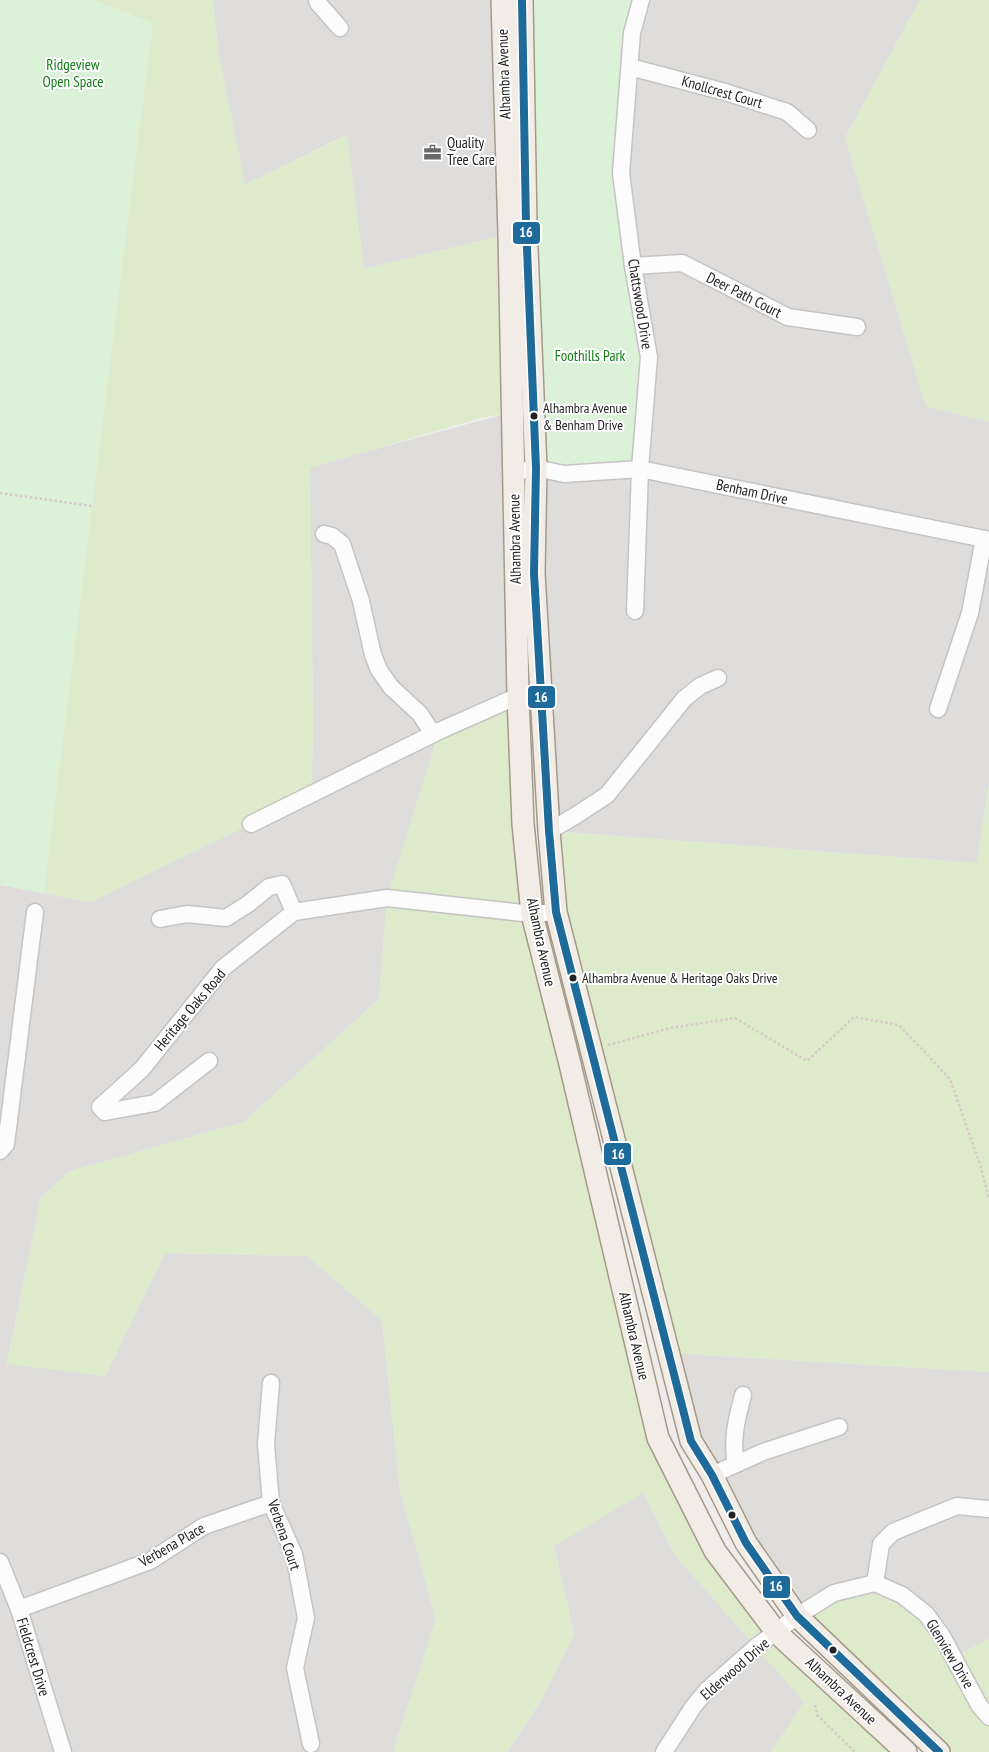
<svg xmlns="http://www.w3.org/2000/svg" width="989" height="1752" font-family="'PT Sans Narrow',sans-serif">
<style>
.residential{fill:#dedddc}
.grass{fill:#deeacc}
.park{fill:#dbf2d9}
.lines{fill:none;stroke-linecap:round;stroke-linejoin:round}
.minor-casing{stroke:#c5c4c3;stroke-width:19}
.major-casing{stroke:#a59987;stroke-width:24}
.path{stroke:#d7cac9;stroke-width:2.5;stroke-dasharray:2.5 2.5;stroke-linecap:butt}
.minor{stroke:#fdfcfc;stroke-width:16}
.major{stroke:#f2ece7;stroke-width:21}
.bus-1-casing{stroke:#fff;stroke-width:11}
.bus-1{stroke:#1e6b9b;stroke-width:8}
.bus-dot{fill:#222;stroke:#fff;stroke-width:2}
.labels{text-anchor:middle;stroke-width:4;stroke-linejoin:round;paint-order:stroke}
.bus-label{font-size:14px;fill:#222;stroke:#fff;text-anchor:start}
.park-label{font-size:15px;fill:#127d14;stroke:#fff}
.street-label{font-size:15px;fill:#222;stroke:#fff}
.poi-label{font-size:15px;fill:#222;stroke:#fff;text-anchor:start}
.line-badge{stroke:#fff;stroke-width:2}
.badge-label{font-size:14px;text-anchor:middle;font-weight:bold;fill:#fff}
</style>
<rect width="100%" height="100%" fill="#efedeb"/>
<!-- residential -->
<g class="residential">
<polygon points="213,0 502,0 509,234 364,269 346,135 245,185 218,51"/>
<polygon points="641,0 920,0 845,138 926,406 989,422 989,784 977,863 549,831 536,468 621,173"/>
<polygon points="512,412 518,696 387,898 379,999 244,1122 70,1171 41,1198 7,1363 105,1376 165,1253 307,1256 382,1320 400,1491 436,1619 393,1752 0,1752 0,885 91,902 311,792 313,734 310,467"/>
<polygon points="669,1353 989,1372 989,1639 954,1657 797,1616 712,1475"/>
<polygon points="643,1492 675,1555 805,1702 771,1752 507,1752 541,1700 574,1634 554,1546"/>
</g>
<!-- grass -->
<g class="grass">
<polygon points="0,0 213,0 218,51 245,185 347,135 364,269 509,234 512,412 481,418 310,468 313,734 311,792 251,824 91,902 0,885"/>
<polygon points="920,0 989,0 989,422 926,406 845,138"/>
<polygon points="518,696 523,824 658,1438 777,1633 906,1752 771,1752 804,1702 675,1555 643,1493 554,1546 574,1634 541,1700 507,1752 393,1752 436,1619 400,1491 382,1320 307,1256 165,1253 105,1376 7,1364 41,1198 70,1171 244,1122 379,999 387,898 439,731"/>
<polygon points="989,784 989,1372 669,1353 592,1049 549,831 977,863"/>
<polygon points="875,1583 902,1595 953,1657 989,1639 989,1752 939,1752 797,1616"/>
</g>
<!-- park -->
<g class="park">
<polygon points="0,0 94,0 153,23 44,893 0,885"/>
<polygon points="522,0 641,0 621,173 649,357 640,469 536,468"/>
</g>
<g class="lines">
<defs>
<g id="minor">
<polyline points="317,0 318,3 340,28"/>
<polyline points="630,67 725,92 787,112 808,130"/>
<polyline points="633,266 682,263 788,317 857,327"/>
<polyline points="513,473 536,468 564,474 640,469 989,540"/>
<polyline points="324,534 332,536 342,544 361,601 373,655 379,670 391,687 420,714 433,734"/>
<polyline points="635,611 640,469 649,357 633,266 621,173 632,33 641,0"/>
<polyline points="938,709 970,613 984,539"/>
<polyline points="251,824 439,731 518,696"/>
<polyline points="549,831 575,816 607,795 684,699 700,686 718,678"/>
<polyline points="160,919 187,914 226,918 248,904 269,887 282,884 294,912"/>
<polyline points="209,1061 155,1103 105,1112 100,1107 142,1069 223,968 294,912 387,898 532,914 556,912"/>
<polyline points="0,1151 6,1144 35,912"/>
<polyline points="271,1383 266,1444 271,1503 294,1554 306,1618 295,1668 311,1744"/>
<path d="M736,1464C731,1440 737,1418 743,1395"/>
<polyline points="712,1475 763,1452 839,1427"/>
<polyline points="0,1562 19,1609 63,1752"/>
<polyline points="875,1583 881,1544 893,1532 957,1506 989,1509"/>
<polyline points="19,1609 150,1561 204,1526 271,1503"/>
<polyline points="664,1752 693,1707 707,1690 756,1647 797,1616 834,1593 875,1583 902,1595 926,1614 942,1636 979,1705 989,1717"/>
</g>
<g id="major">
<polyline points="502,0 509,234 518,696 523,824 532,914 569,1060 658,1438 715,1551 777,1633 906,1752"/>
<polyline points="522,0 526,224 536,468 534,573 549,831 556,912 691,1441 712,1475 746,1543 797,1616 939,1752"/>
</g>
</defs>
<!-- minor casing -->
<use href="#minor" class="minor-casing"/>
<!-- major casing -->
<use href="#major" class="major-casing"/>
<!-- path -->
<g class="path">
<polyline points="0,493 92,506"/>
<polyline points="608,1045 670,1028 735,1018 807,1061 854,1017 899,1025 950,1079 980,1164 989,1198"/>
<polyline points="815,1705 817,1715 855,1752"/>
</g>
<!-- minor -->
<use href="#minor" class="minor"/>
<!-- major -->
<use href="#major" class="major"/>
<defs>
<polyline id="bus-1" points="522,0 526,224 536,468 534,573 549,831 556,912 691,1441 712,1475 746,1543 797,1616 939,1752"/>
</defs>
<!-- bus-1 casing -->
<use href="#bus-1" class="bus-1-casing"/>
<!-- bus-1 -->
<use href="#bus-1" class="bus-1"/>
</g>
<!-- icons -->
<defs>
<symbol id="office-bare" viewBox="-9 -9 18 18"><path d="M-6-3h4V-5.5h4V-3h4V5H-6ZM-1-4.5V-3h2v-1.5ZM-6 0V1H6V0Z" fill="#6a6968" stroke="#fff" stroke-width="2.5" paint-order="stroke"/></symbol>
</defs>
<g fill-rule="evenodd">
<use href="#office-bare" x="420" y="140" width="25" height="25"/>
</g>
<!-- markers -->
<g class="bus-dot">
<circle cx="534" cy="416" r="4.5"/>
<circle cx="573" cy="978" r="4.5"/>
<circle cx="732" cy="1515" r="4.5"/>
<circle cx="833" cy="1650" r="4.5"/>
</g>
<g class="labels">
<!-- bus labels -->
<g class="bus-label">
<text x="543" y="413">Alhambra Avenue<tspan x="543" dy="17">&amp; Benham Drive</tspan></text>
<text x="582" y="983">Alhambra Avenue &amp; Heritage Oaks Drive</text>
</g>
<!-- park labels -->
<g class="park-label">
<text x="73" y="70">Ridgeview<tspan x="73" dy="17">Open Space</tspan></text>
<text x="590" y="361">Foothills Park</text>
</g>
<!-- street labels -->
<g class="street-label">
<text transform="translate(504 74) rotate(-92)" y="5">Alhambra Avenue</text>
<text transform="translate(722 92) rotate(16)" y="5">Knollcrest Court</text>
<text transform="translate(744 295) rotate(27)" y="5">Deer Path Court</text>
<text transform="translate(640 304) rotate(81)" y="5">Chattswood Drive</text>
<text transform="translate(752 492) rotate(12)" y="5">Benham Drive</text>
<text transform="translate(515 539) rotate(-91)" y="5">Alhambra Avenue</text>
<text transform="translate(541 942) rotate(78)" y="5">Alhambra Avenue</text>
<text transform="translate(190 1010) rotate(-50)" y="5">Heritage Oaks Road</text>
<text transform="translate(634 1336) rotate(77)" y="5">Alhambra Avenue</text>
<text transform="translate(284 1535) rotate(71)" y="5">Verbena Court</text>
<text transform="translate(172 1545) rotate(-30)" y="5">Verbena Place</text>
<text transform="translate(950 1654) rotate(59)" y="5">Glenview Drive</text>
<text transform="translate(33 1657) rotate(73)" y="5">Fieldcrest Drive</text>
<text transform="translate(735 1669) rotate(-41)" y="5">Elderwood Drive</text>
<text transform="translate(841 1691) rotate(43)" y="5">Alhambra Avenue</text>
</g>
<!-- poi labels -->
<g class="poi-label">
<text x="447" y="148">Quality<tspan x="447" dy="17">Tree Care</tspan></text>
</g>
</g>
<g class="line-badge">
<rect x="512" y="221" width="29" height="24" rx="5" fill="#1e6b9b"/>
<rect x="527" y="685" width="29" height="24" rx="5" fill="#1e6b9b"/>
<rect x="603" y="1142" width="29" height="24" rx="5" fill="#1e6b9b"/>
<rect x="762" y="1575" width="29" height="24" rx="5" fill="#1e6b9b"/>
</g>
<g class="badge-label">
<text x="526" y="237">16</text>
<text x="541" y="702">16</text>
<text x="618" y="1159">16</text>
<text x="776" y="1591">16</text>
</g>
</svg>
